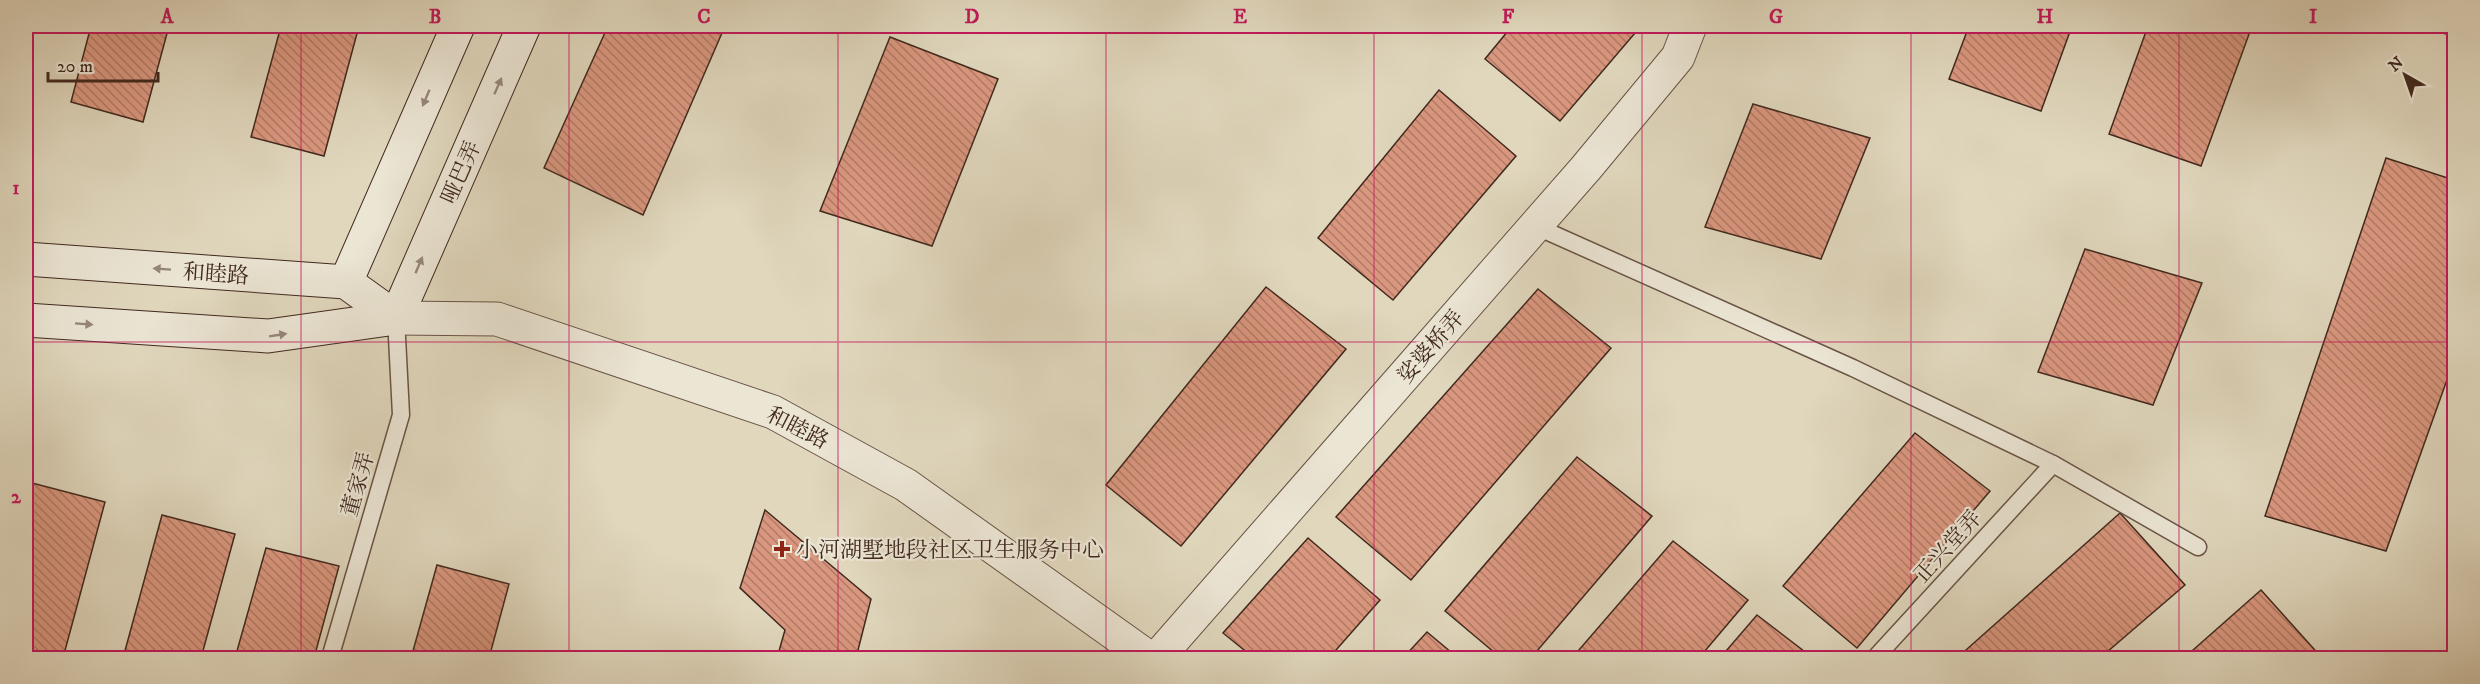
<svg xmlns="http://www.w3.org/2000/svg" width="2480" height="684" font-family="'IM FELL DW Pica','Noto Serif SC',serif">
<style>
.building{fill:url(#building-back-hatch);stroke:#41291e;stroke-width:1.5}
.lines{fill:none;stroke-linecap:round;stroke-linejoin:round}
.service-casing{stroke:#695446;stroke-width:19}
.minor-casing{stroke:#695446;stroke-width:35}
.tertiary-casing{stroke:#695446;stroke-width:35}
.secondary-casing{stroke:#41291e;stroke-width:35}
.service{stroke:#ebe5d4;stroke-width:16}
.minor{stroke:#ebe5d4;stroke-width:33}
.tertiary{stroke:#ebe5d4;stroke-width:33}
.secondary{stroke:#ebe5d4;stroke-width:33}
.oneway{fill:#968779}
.grid{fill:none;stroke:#c2185b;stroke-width:1.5;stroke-opacity:0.55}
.poi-dot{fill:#8f2418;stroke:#ebe5d4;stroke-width:2}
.labels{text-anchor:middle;stroke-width:4.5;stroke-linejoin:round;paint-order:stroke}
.street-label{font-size:22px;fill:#41291e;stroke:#ebe5d4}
.poi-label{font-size:22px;fill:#41291e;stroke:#ebe5d4;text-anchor:start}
.neatline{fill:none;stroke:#c2185b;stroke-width:2}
.grid-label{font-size:20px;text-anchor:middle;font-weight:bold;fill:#c2185b}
</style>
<defs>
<pattern id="building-back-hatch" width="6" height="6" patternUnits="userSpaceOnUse" patternTransform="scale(1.5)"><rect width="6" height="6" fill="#da977f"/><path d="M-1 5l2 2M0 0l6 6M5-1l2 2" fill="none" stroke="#b27b67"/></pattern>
</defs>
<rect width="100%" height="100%" fill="#e0d7bd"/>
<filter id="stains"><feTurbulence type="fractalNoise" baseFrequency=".00333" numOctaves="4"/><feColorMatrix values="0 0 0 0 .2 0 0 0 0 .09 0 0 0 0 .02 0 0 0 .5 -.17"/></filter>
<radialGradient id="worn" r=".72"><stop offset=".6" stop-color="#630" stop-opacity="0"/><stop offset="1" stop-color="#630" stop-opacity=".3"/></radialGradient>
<!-- building -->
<g class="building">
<polygon points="91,26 169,26 143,122 71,102"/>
<polygon points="281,26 359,26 324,156 251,137"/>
<polygon points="608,26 725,26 643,215 544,168"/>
<polygon points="1512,26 1641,26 1560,121 1485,59"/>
<polygon points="1838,26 1863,26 1860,33"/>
<polygon points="1969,26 2072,26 2041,111 1949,79"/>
<polygon points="2148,26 2252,26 2201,166 2109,134"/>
<polygon points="2416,26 2454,26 2454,36"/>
<polygon points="890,37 998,79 932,246 820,211"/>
<polygon points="1439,90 1516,156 1393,300 1318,238"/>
<polygon points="1753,104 1870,138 1821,259 1705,227"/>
<polygon points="2386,158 2454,180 2454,360 2386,551 2265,516"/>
<polygon points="2085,249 2202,283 2153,405 2038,372"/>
<polygon points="1266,287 1346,349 1181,546 1106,485"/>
<polygon points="1538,289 1611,348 1411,580 1336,517"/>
<polygon points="1915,433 1990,491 1857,648 1783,586"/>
<polygon points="1577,457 1652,516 1531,658 1501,658 1445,611"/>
<polygon points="32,483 105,502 63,658 26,658 26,507"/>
<polygon points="765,510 871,599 856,658 777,658 785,630 740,588"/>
<polygon points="2120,513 2185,585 2100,658 1957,658"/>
<polygon points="162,515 235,534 201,658 123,658"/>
<polygon points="1308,538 1380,600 1329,658 1254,658 1223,633"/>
<polygon points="1673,541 1748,600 1699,658 1572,658"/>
<polygon points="266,548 339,566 314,658 235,658"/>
<polygon points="437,565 509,584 489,658 411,658"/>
<polygon points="2261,590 2322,658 2184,658"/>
<polygon points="1757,615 1813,658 1720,658"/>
<polygon points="1427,632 1458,658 1403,658"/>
</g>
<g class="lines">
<defs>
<g id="service">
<polyline points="1535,226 1853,368 2053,464 2198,547"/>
<polyline points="330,658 401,415 396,318"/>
<polyline points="1875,658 2053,464"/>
</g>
<polyline id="minor" points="1157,658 1586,168 1678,57 1690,26"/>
<polyline id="tertiary" points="396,318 497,319 773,412 906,485 1149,658"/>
<g id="secondary">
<polyline points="26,259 346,282 396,318"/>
<polyline points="346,282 458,26"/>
<polyline points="396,318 524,26"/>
<polyline points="26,320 268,336 396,318"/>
</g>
</defs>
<!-- service casing -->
<use href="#service" class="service-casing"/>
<!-- minor casing -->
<use href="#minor" class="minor-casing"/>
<!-- tertiary casing -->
<use href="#tertiary" class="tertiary-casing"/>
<!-- secondary casing -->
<use href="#secondary" class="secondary-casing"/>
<!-- service -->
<use href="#service" class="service"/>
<!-- minor -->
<use href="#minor" class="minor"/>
<!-- tertiary -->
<use href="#tertiary" class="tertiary"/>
<!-- secondary -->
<use href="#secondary" class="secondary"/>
</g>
<!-- one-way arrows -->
<defs><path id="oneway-solid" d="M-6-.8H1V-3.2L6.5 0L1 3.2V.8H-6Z" transform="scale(1.5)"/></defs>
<g class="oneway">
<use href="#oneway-solid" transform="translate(498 86) rotate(-66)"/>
<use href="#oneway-solid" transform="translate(426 98) rotate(113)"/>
<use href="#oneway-solid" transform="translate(419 265) rotate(-67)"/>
<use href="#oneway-solid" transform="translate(162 269) rotate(-176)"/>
<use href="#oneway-solid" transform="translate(84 324) rotate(4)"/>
<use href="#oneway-solid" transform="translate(278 335) rotate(-9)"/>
</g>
<!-- grid -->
<path class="grid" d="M301,26V658M569,26V658M838,26V658M1106,26V658M1374,26V658M1642,26V658M1911,26V658M2179,26V658M26,342H2454"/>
<!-- markers -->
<path class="poi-dot" d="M779 540h6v6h6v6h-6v6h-6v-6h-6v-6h6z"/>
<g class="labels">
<!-- street labels -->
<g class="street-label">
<text transform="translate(460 172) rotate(-66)" y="8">哑巴弄</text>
<text transform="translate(216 273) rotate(4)" y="8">和睦路</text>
<text transform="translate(1430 346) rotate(-49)" y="8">娑婆桥弄</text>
<text transform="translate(798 427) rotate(27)" y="8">和睦路</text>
<text transform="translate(357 484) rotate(-74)" y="8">董家弄</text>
<text transform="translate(1947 546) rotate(-48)" y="8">正兴堂弄</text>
</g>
<!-- poi labels -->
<g class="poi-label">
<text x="796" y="557">小河湖墅地段社区卫生服务中心</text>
</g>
</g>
<!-- margin -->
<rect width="2480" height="684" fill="none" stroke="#e0d7bd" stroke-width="66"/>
<!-- north arrow -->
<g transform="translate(2405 75) rotate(320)" stroke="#ebe5d4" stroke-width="4.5" paint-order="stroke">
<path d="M0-4.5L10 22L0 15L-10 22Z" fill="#41291e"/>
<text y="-9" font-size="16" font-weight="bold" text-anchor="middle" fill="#41291e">N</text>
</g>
<!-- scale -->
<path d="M48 72v9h110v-9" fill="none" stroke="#41291e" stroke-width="3"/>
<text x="57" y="72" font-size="18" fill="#41291e" stroke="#ebe5d4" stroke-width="4.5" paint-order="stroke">20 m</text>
<rect x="33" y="33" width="2414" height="618" class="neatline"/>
<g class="grid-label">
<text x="167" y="23">A</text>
<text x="435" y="23">B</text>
<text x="704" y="23">C</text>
<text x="972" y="23">D</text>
<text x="1240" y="23">E</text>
<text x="1508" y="23">F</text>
<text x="1776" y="23">G</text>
<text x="2045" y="23">H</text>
<text x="2313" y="23">I</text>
<text x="16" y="194">1</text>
<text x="16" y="503">2</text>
</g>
<rect width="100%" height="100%" filter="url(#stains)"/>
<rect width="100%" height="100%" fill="url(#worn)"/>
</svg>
